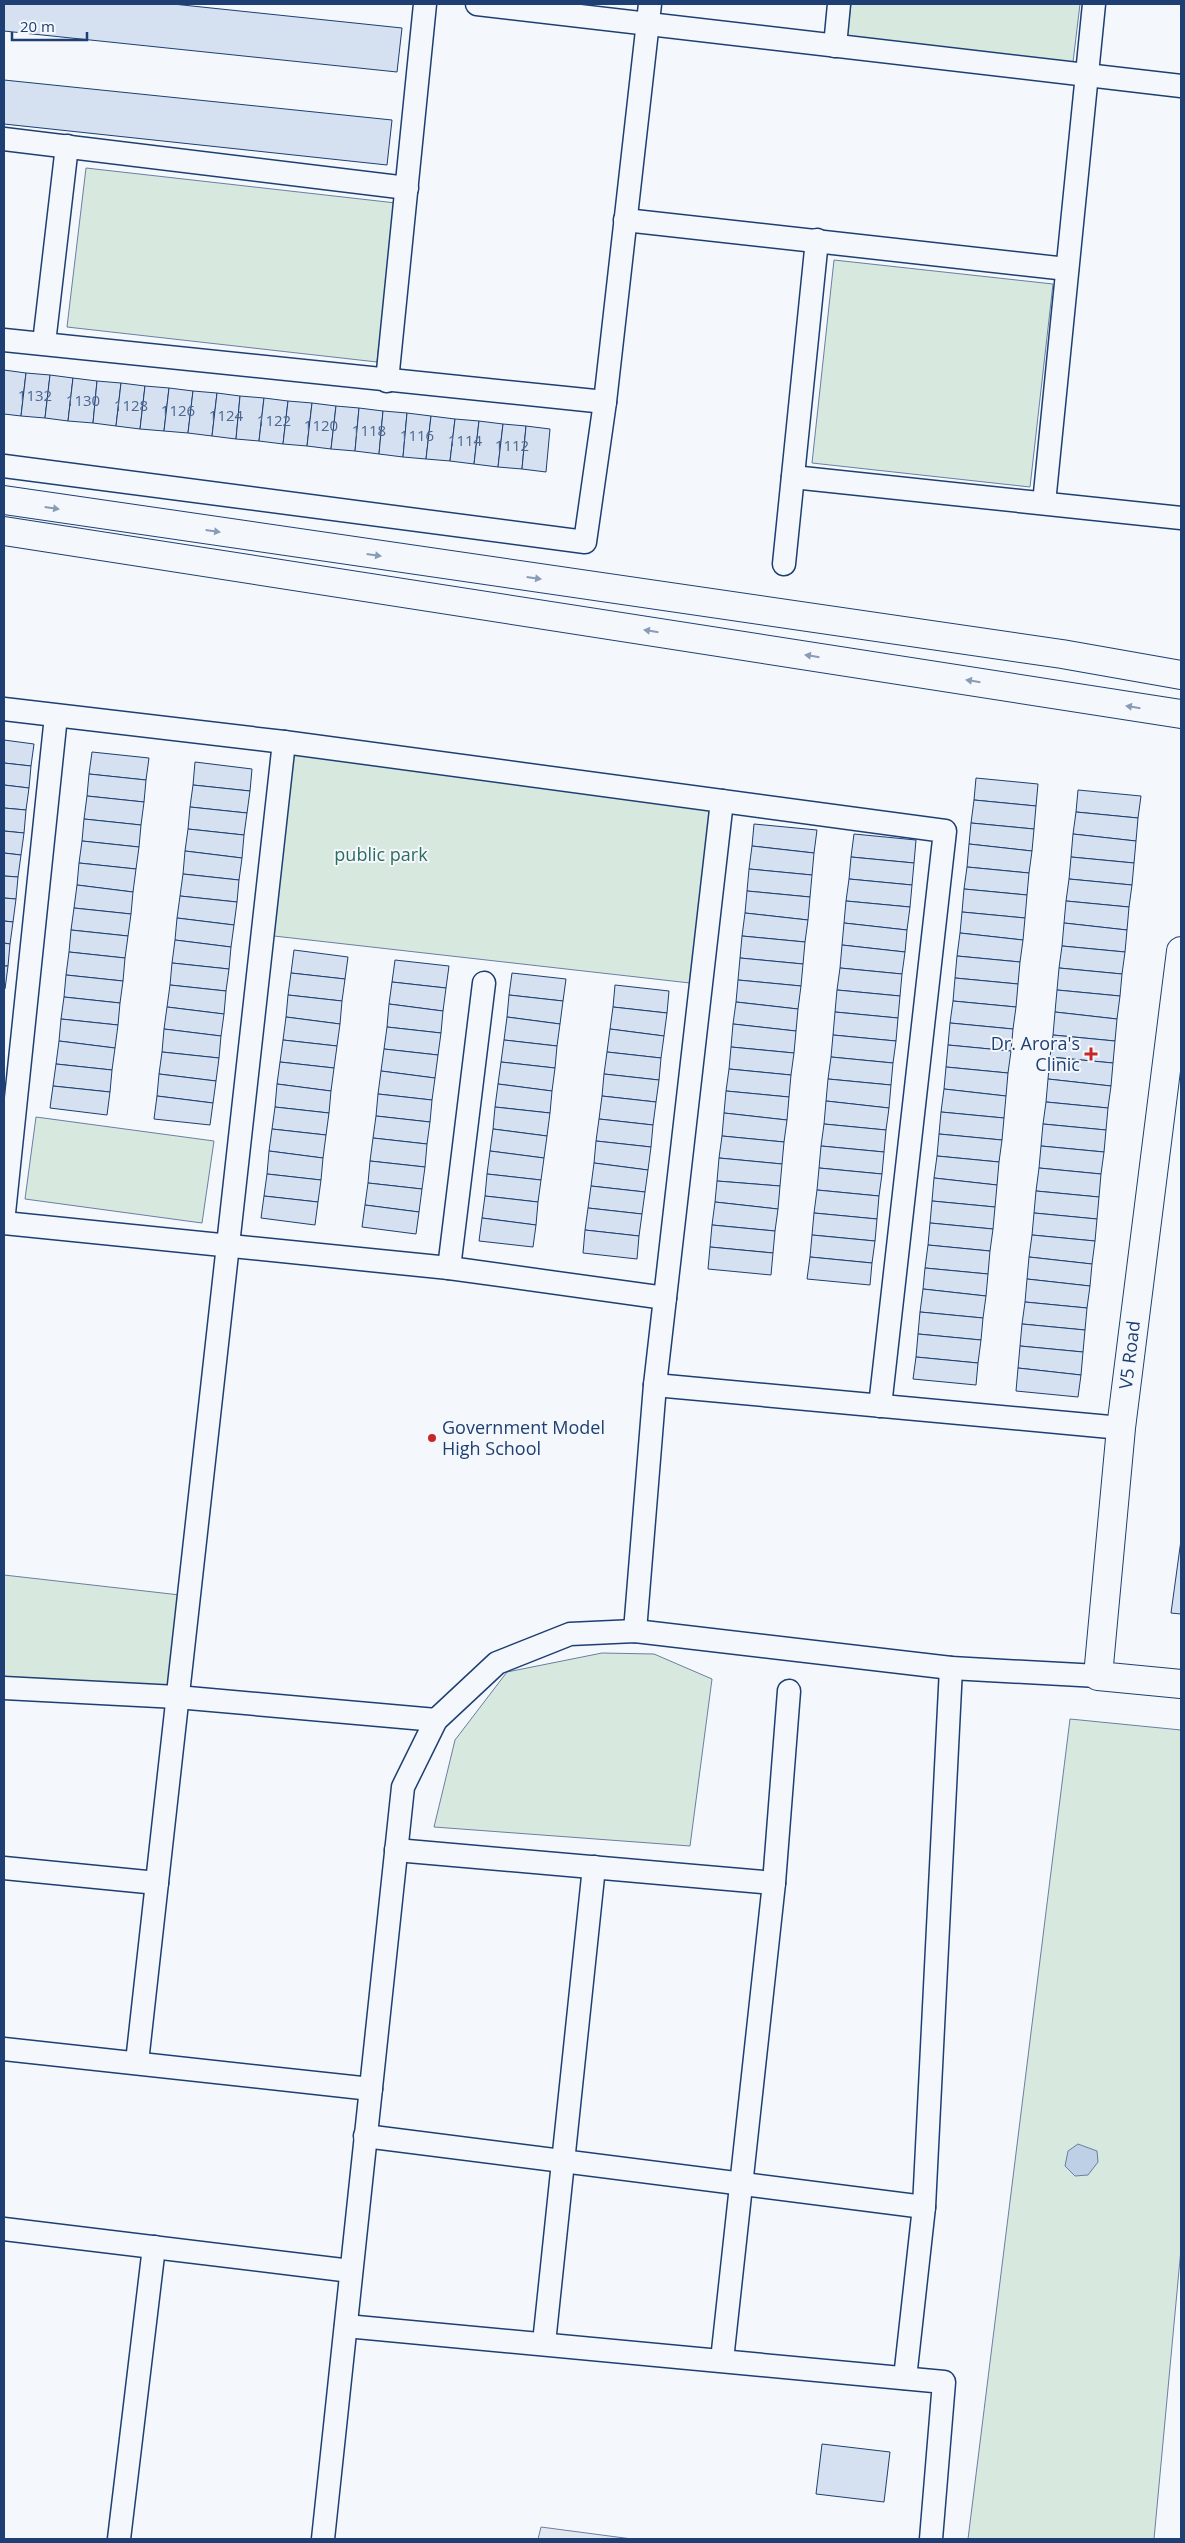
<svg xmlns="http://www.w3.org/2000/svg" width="1185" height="2543" font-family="'Open Sans',sans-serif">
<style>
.green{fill:#d7e8df;stroke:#687fa3}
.parking{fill:#e3e8f0;stroke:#687fa3}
.water{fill:#bed0e5;stroke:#687fa3}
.building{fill:#d5e0f0;stroke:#1d3f73}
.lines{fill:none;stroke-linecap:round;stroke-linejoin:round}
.street-casing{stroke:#1d3f73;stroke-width:25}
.secondary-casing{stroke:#1d3f73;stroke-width:30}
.street{stroke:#f4f7fb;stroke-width:22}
.secondary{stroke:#f4f7fb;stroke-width:28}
.oneway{fill:#889bb7}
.poi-dot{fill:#c62828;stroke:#f4f7fb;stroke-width:2}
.labels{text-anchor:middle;stroke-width:4;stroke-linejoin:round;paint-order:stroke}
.number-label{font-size:15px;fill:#4b6792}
.park-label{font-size:18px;fill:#2c6c60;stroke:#f4f7fb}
.poi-label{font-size:18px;fill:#1d3f73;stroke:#f4f7fb;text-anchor:end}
.street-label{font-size:18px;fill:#1d3f73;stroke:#f4f7fb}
</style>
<rect width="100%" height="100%" fill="#f4f7fb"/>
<!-- green -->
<g class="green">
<polygon points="851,4 1080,4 1073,62 847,37"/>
<polygon points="86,168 396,203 377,362 67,327"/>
<polygon points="834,260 1053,284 1030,487 812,463"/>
<polygon points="294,750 711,810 690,983 274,936"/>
<polygon points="36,1117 214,1141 202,1223 25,1199"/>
<polygon points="4,1575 180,1595 167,1701 4,1683"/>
<polygon points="602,1653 654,1654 712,1679 690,1846 434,1827 455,1740 507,1672"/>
<polygon points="1070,1719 1181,1730 1181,2249 1154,2539 968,2539"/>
</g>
<!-- parking -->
<polygon class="parking" points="541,2527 632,2539 538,2539"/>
<!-- water -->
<polygon class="water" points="1078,2144 1097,2151 1098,2162 1088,2175 1075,2176 1065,2166 1068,2151"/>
<!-- building -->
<g class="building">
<polygon points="4,4 173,4 402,28 397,72 4,31"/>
<polygon points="4,80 392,120 387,165 4,124"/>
<polygon points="4,370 26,373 21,416 4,414"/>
<polygon points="26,373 50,375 45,418 21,416"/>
<polygon points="50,375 73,378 68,421 45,418"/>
<polygon points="73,378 97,381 93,423 68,421"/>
<polygon points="97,381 121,383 116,426 93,423"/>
<polygon points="121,383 145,386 140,429 116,426"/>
<polygon points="145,386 169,388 164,431 140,429"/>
<polygon points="169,388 193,391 188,433 164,431"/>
<polygon points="193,391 217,393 212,436 188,433"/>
<polygon points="217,393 240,396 236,439 212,436"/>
<polygon points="240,396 264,398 259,441 236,439"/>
<polygon points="264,398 288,401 283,444 259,441"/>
<polygon points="288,401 312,403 307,446 283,444"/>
<polygon points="312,403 336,406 331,449 307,446"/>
<polygon points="336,406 359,408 355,451 331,449"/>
<polygon points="359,408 383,411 379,454 355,451"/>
<polygon points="383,411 407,413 403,457 379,454"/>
<polygon points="407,413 431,416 426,459 403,457"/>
<polygon points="431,416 455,419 450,461 426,459"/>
<polygon points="455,419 479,421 474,464 450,461"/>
<polygon points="479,421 503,424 498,467 474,464"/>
<polygon points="503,424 526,426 522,469 498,467"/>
<polygon points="526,426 550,429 546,472 522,469"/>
<polygon points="4,740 34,744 31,766 4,763"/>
<polygon points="92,752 149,758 146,780 89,774"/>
<polygon points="195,762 252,769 250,791 193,785"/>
<polygon points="4,763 31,766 29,788 4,785"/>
<polygon points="89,774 146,780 144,802 87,796"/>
<polygon points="976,778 1038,784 1036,806 974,800"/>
<polygon points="4,785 29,788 26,810 4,808"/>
<polygon points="193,785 250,791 247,813 190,807"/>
<polygon points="1078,790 1141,796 1138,818 1076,812"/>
<polygon points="87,796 144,802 141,825 84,819"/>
<polygon points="974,800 1036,806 1034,829 971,823"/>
<polygon points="190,807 247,813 244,835 188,829"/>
<polygon points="4,808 26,810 24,833 4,831"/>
<polygon points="1076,812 1138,818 1136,841 1073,834"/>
<polygon points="84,819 141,825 139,847 82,841"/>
<polygon points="971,823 1034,829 1032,851 969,844"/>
<polygon points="754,824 817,830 814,853 752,846"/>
<polygon points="188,829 244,835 242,858 185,851"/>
<polygon points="4,831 24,833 21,855 4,853"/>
<polygon points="854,834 916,840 914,863 851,857"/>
<polygon points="1073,834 1136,841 1134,863 1071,857"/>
<polygon points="82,841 139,847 136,869 79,863"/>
<polygon points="969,844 1032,851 1029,873 967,867"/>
<polygon points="752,846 814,853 812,875 749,869"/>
<polygon points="185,851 242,858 239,880 183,874"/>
<polygon points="4,853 21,855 18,877 4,876"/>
<polygon points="851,857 914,863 912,885 849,879"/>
<polygon points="1071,857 1134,863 1132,885 1069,879"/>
<polygon points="79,863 136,869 133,892 77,885"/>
<polygon points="967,867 1029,873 1027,895 964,889"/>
<polygon points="749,869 812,875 810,897 747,891"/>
<polygon points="183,874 239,880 237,902 180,896"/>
<polygon points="4,876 18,877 16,899 4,898"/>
<polygon points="849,879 912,885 910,907 846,901"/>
<polygon points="1069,879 1132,885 1129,907 1066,901"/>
<polygon points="77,885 133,892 131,914 74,908"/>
<polygon points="964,889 1027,895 1025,918 962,912"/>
<polygon points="747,891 810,897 808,920 745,913"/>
<polygon points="180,896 237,902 234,925 177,918"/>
<polygon points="4,898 16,899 13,922 4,921"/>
<polygon points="846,901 910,907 907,930 844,923"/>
<polygon points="1066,901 1129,907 1127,930 1064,923"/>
<polygon points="74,908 131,914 128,936 71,930"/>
<polygon points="962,912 1025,918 1023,940 960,933"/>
<polygon points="745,913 808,920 805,942 742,936"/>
<polygon points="177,918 234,925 231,947 175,940"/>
<polygon points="4,921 13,922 10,944 4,943"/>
<polygon points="844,923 907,930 905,952 842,945"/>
<polygon points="1064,923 1127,930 1125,952 1062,946"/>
<polygon points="71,930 128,936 125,958 69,952"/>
<polygon points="960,933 1023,940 1020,962 957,956"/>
<polygon points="742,936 805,942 803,964 740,958"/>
<polygon points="175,940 231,947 229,969 172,963"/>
<polygon points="4,943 10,944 8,966 4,966"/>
<polygon points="842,945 905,952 902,974 840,968"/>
<polygon points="1062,946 1125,952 1122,974 1059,968"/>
<polygon points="294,950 348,957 345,979 291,973"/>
<polygon points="69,952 125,958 123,981 66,975"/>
<polygon points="957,956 1020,962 1018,984 955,978"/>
<polygon points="740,958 803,964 801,986 738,980"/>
<polygon points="395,960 449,966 446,988 392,982"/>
<polygon points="172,963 229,969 226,991 170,985"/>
<polygon points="4,966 8,966 5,989 4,989"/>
<polygon points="840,968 902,974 900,996 837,990"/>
<polygon points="1059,968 1122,974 1120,996 1057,990"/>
<polygon points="291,973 345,979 342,1001 288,995"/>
<polygon points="512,973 566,979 563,1001 509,995"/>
<polygon points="66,975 123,981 120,1003 64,997"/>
<polygon points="955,978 1018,984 1016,1007 953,1001"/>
<polygon points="738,980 801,986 798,1009 736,1002"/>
<polygon points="392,982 446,988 443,1011 389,1004"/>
<polygon points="170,985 226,991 224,1014 167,1007"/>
<polygon points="615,985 669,991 667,1013 613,1007"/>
<polygon points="837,990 900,996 898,1018 835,1012"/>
<polygon points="1057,990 1120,996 1117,1019 1055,1012"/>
<polygon points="288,995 342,1001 340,1024 286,1017"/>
<polygon points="509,995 563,1001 560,1024 507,1017"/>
<polygon points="64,997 120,1003 118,1025 61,1019"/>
<polygon points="953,1001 1016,1007 1013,1029 950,1023"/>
<polygon points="736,1002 798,1009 796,1031 733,1024"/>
<polygon points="389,1004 443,1011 441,1033 387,1027"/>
<polygon points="167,1007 224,1014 221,1036 164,1029"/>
<polygon points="613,1007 667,1013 664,1036 610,1029"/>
<polygon points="835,1012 898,1018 896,1041 833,1035"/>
<polygon points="1055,1012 1117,1019 1115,1041 1053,1035"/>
<polygon points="286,1017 340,1024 337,1046 283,1040"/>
<polygon points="507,1017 560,1024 557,1046 504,1040"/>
<polygon points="61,1019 118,1025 115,1048 59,1041"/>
<polygon points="950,1023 1013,1029 1011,1051 948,1045"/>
<polygon points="733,1024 796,1031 794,1053 731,1047"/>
<polygon points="387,1027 441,1033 438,1055 384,1049"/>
<polygon points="164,1029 221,1036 219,1058 162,1052"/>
<polygon points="610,1029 664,1036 661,1058 607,1052"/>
<polygon points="833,1035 896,1041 893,1063 831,1057"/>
<polygon points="1053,1035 1115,1041 1113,1063 1050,1057"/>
<polygon points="283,1040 337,1046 334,1068 280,1062"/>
<polygon points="504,1040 557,1046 555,1068 501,1062"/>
<polygon points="59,1041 115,1048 112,1070 56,1064"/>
<polygon points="948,1045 1011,1051 1008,1073 946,1067"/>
<polygon points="731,1047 794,1053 791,1075 729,1069"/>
<polygon points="384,1049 438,1055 435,1078 381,1071"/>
<polygon points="162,1052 219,1058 216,1081 159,1074"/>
<polygon points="607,1052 661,1058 659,1080 604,1074"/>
<polygon points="831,1057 893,1063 891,1085 828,1079"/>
<polygon points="1050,1057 1113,1063 1111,1086 1048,1079"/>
<polygon points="280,1062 334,1068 331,1091 277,1084"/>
<polygon points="501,1062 555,1068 552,1091 498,1084"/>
<polygon points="56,1064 112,1070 110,1092 53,1086"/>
<polygon points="946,1067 1008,1073 1006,1096 944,1089"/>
<polygon points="729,1069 791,1075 789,1097 726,1091"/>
<polygon points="381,1071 435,1078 432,1100 378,1094"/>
<polygon points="159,1074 216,1081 213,1103 157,1096"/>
<polygon points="604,1074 659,1080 656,1102 602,1096"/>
<polygon points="828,1079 891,1085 889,1108 826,1101"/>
<polygon points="1048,1079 1111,1086 1108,1108 1046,1102"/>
<polygon points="277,1084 331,1091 329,1113 275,1107"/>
<polygon points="498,1084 552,1091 550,1113 495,1107"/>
<polygon points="53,1086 110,1092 107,1115 50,1108"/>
<polygon points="944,1089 1006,1096 1004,1118 941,1112"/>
<polygon points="726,1091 789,1097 787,1120 724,1113"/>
<polygon points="378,1094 432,1100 430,1122 376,1116"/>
<polygon points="157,1096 213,1103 210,1125 154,1119"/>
<polygon points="602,1096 656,1102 653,1125 599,1119"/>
<polygon points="826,1101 889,1108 886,1130 824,1124"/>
<polygon points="1046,1102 1108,1108 1106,1130 1043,1124"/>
<polygon points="275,1107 329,1113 326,1135 272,1129"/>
<polygon points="495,1107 550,1113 547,1136 493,1129"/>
<polygon points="941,1112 1004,1118 1002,1140 939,1134"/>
<polygon points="724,1113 787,1120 784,1142 722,1136"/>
<polygon points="376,1116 430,1122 427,1144 373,1138"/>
<polygon points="599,1119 653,1125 651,1147 596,1141"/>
<polygon points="824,1124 886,1130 884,1152 821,1146"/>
<polygon points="1043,1124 1106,1130 1104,1152 1041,1146"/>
<polygon points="272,1129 326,1135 323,1158 269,1151"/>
<polygon points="493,1129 547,1136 544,1158 490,1151"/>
<polygon points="939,1134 1002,1140 999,1162 937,1156"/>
<polygon points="722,1136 784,1142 782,1164 719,1158"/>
<polygon points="373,1138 427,1144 425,1167 370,1161"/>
<polygon points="596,1141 651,1147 648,1170 594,1163"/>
<polygon points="821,1146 884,1152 882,1174 819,1168"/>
<polygon points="1041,1146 1104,1152 1101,1174 1039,1168"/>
<polygon points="269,1151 323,1158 321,1180 267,1174"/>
<polygon points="490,1151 544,1158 541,1180 487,1174"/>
<polygon points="937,1156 999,1162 997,1185 934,1178"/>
<polygon points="719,1158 782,1164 780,1186 717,1181"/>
<polygon points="370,1161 425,1167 422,1189 368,1183"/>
<polygon points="594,1163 648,1170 645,1192 591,1186"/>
<polygon points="819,1168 882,1174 879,1196 817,1190"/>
<polygon points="1039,1168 1101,1174 1099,1197 1036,1191"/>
<polygon points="267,1174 321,1180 318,1202 264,1196"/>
<polygon points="487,1174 541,1180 538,1202 485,1196"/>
<polygon points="934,1178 997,1185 995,1207 932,1201"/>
<polygon points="717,1181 780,1186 778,1209 715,1202"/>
<polygon points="368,1183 422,1189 419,1212 365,1205"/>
<polygon points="591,1186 645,1192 642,1214 588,1208"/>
<polygon points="817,1190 879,1196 877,1219 814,1213"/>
<polygon points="1036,1191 1099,1197 1097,1219 1034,1213"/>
<polygon points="264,1196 318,1202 315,1225 261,1218"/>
<polygon points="485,1196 538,1202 536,1225 482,1218"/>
<polygon points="932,1201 995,1207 993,1229 930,1223"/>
<polygon points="715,1202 778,1209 775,1231 712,1225"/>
<polygon points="365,1205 419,1212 416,1234 362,1227"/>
<polygon points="588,1208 642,1214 639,1236 585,1230"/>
<polygon points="814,1213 877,1219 875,1241 812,1235"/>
<polygon points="1034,1213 1097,1219 1095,1241 1032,1235"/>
<polygon points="482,1218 536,1225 533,1247 479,1241"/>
<polygon points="930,1223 993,1229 990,1251 928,1245"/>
<polygon points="712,1225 775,1231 773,1253 710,1247"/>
<polygon points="585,1230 639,1236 637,1259 583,1253"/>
<polygon points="812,1235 875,1241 872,1263 810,1257"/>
<polygon points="1032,1235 1095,1241 1092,1264 1029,1257"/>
<polygon points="928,1245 990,1251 988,1274 925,1268"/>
<polygon points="710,1247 773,1253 771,1275 708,1269"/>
<polygon points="810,1257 872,1263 870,1285 807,1279"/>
<polygon points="1029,1257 1092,1264 1090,1286 1027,1279"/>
<polygon points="925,1268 988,1274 986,1296 923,1289"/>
<polygon points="1027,1279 1090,1286 1087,1308 1025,1302"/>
<polygon points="923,1289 986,1296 983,1318 920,1312"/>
<polygon points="1025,1302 1087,1308 1085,1330 1022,1324"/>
<polygon points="920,1312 983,1318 981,1340 918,1334"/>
<polygon points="1022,1324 1085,1330 1083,1352 1020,1346"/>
<polygon points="918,1334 981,1340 978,1363 916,1357"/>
<polygon points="1020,1346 1083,1352 1081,1375 1018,1368"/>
<polygon points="916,1357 978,1363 976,1385 913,1379"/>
<polygon points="1018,1368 1081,1375 1078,1397 1016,1391"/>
<polygon points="1181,1540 1181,1614 1171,1613"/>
<polygon points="822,2444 890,2452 884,2502 816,2494"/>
</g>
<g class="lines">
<defs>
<g id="street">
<polyline points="477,4 1181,86"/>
<polyline points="835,46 839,4"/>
<polyline points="4,139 407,188"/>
<polyline points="625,220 1067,269"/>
<polyline points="4,340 605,402"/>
<polyline points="44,343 67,146"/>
<polyline points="387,381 425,4"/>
<polyline points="4,466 585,542 605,402 650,4"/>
<polyline points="793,477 1181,518"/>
<polyline points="1044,503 1094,4"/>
<polyline points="784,564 817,240"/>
<polyline points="4,709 284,742 945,831 880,1406"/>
<polyline points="4,1213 56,716"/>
<polyline points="4,1223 449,1268 665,1298"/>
<polyline points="449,1268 484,983"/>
<polyline points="655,1385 1121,1428"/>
<polyline points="635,1631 655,1385 722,801"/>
<polyline points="4,1688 177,1697 436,1720"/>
<polyline points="396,1850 774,1883"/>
<polyline points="4,1868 157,1883"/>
<polyline points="4,2049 371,2089"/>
<polyline points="137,2062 284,742"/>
<polyline points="365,2136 924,2207"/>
<polyline points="4,2229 351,2271"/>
<polyline points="346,2326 944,2382 931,2539"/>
<polyline points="544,2343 594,1867"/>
<polyline points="722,2360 774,1883 789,1691"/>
<polyline points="905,2378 924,2207 951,1668"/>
<polyline points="119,2539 154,2247"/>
<polyline points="323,2539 403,1787 436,1720 497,1663 570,1634 635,1631 951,1668 1098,1676"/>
</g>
<g id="secondary">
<polyline points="4,500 1062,654 1181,675"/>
<polyline points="4,531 1181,714"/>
<polyline points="1181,951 1121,1428 1098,1676 1181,1684"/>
</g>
</defs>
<!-- street casing -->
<use href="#street" class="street-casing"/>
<!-- secondary casing -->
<use href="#secondary" class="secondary-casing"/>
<!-- street -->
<use href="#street" class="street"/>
<!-- secondary -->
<use href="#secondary" class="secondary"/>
</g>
<!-- one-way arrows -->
<defs><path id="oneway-solid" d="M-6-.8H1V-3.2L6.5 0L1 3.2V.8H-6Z" transform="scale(1.25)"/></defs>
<g class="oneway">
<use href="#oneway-solid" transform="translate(52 508) rotate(8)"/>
<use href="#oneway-solid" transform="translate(213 531) rotate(8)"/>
<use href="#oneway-solid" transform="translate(374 555) rotate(8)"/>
<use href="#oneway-solid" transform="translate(534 578) rotate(8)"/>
<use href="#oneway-solid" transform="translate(651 631) rotate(-171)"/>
<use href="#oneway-solid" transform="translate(812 656) rotate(-171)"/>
<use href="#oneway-solid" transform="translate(973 681) rotate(-171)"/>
<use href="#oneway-solid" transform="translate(1133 707) rotate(-171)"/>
</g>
<!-- markers -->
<g class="poi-dot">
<path d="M1088.5 1046.5h5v5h5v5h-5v5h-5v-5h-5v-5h5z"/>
<circle cx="432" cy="1438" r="5"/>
</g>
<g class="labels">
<!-- number labels -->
<g class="number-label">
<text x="35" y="401">1132</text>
<text x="83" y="406">1130</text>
<text x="131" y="411">1128</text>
<text x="178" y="416">1126</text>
<text x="226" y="421">1124</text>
<text x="274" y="426">1122</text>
<text x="321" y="431">1120</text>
<text x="369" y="436">1118</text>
<text x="417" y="441">1116</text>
<text x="465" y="446">1114</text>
<text x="512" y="451">1112</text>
</g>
<!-- park labels -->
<g class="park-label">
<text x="381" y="861">public park</text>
</g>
<!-- poi labels -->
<g class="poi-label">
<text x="1080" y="1050">Dr. Arora's<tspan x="1080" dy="21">Clinic</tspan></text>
<text x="442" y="1434" text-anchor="start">Government Model<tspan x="442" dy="21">High School</tspan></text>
</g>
<!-- street labels -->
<g class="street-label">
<text transform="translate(1130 1355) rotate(-83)" y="6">V5 Road</text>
</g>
</g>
<!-- border -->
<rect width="1185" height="2543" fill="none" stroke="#1d3f73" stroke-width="10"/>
<!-- scale -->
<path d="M12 32v8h75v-8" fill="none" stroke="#1d3f73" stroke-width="2.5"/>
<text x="20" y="32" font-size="15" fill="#1d3f73" stroke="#f4f7fb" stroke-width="4" paint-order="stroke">20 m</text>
</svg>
